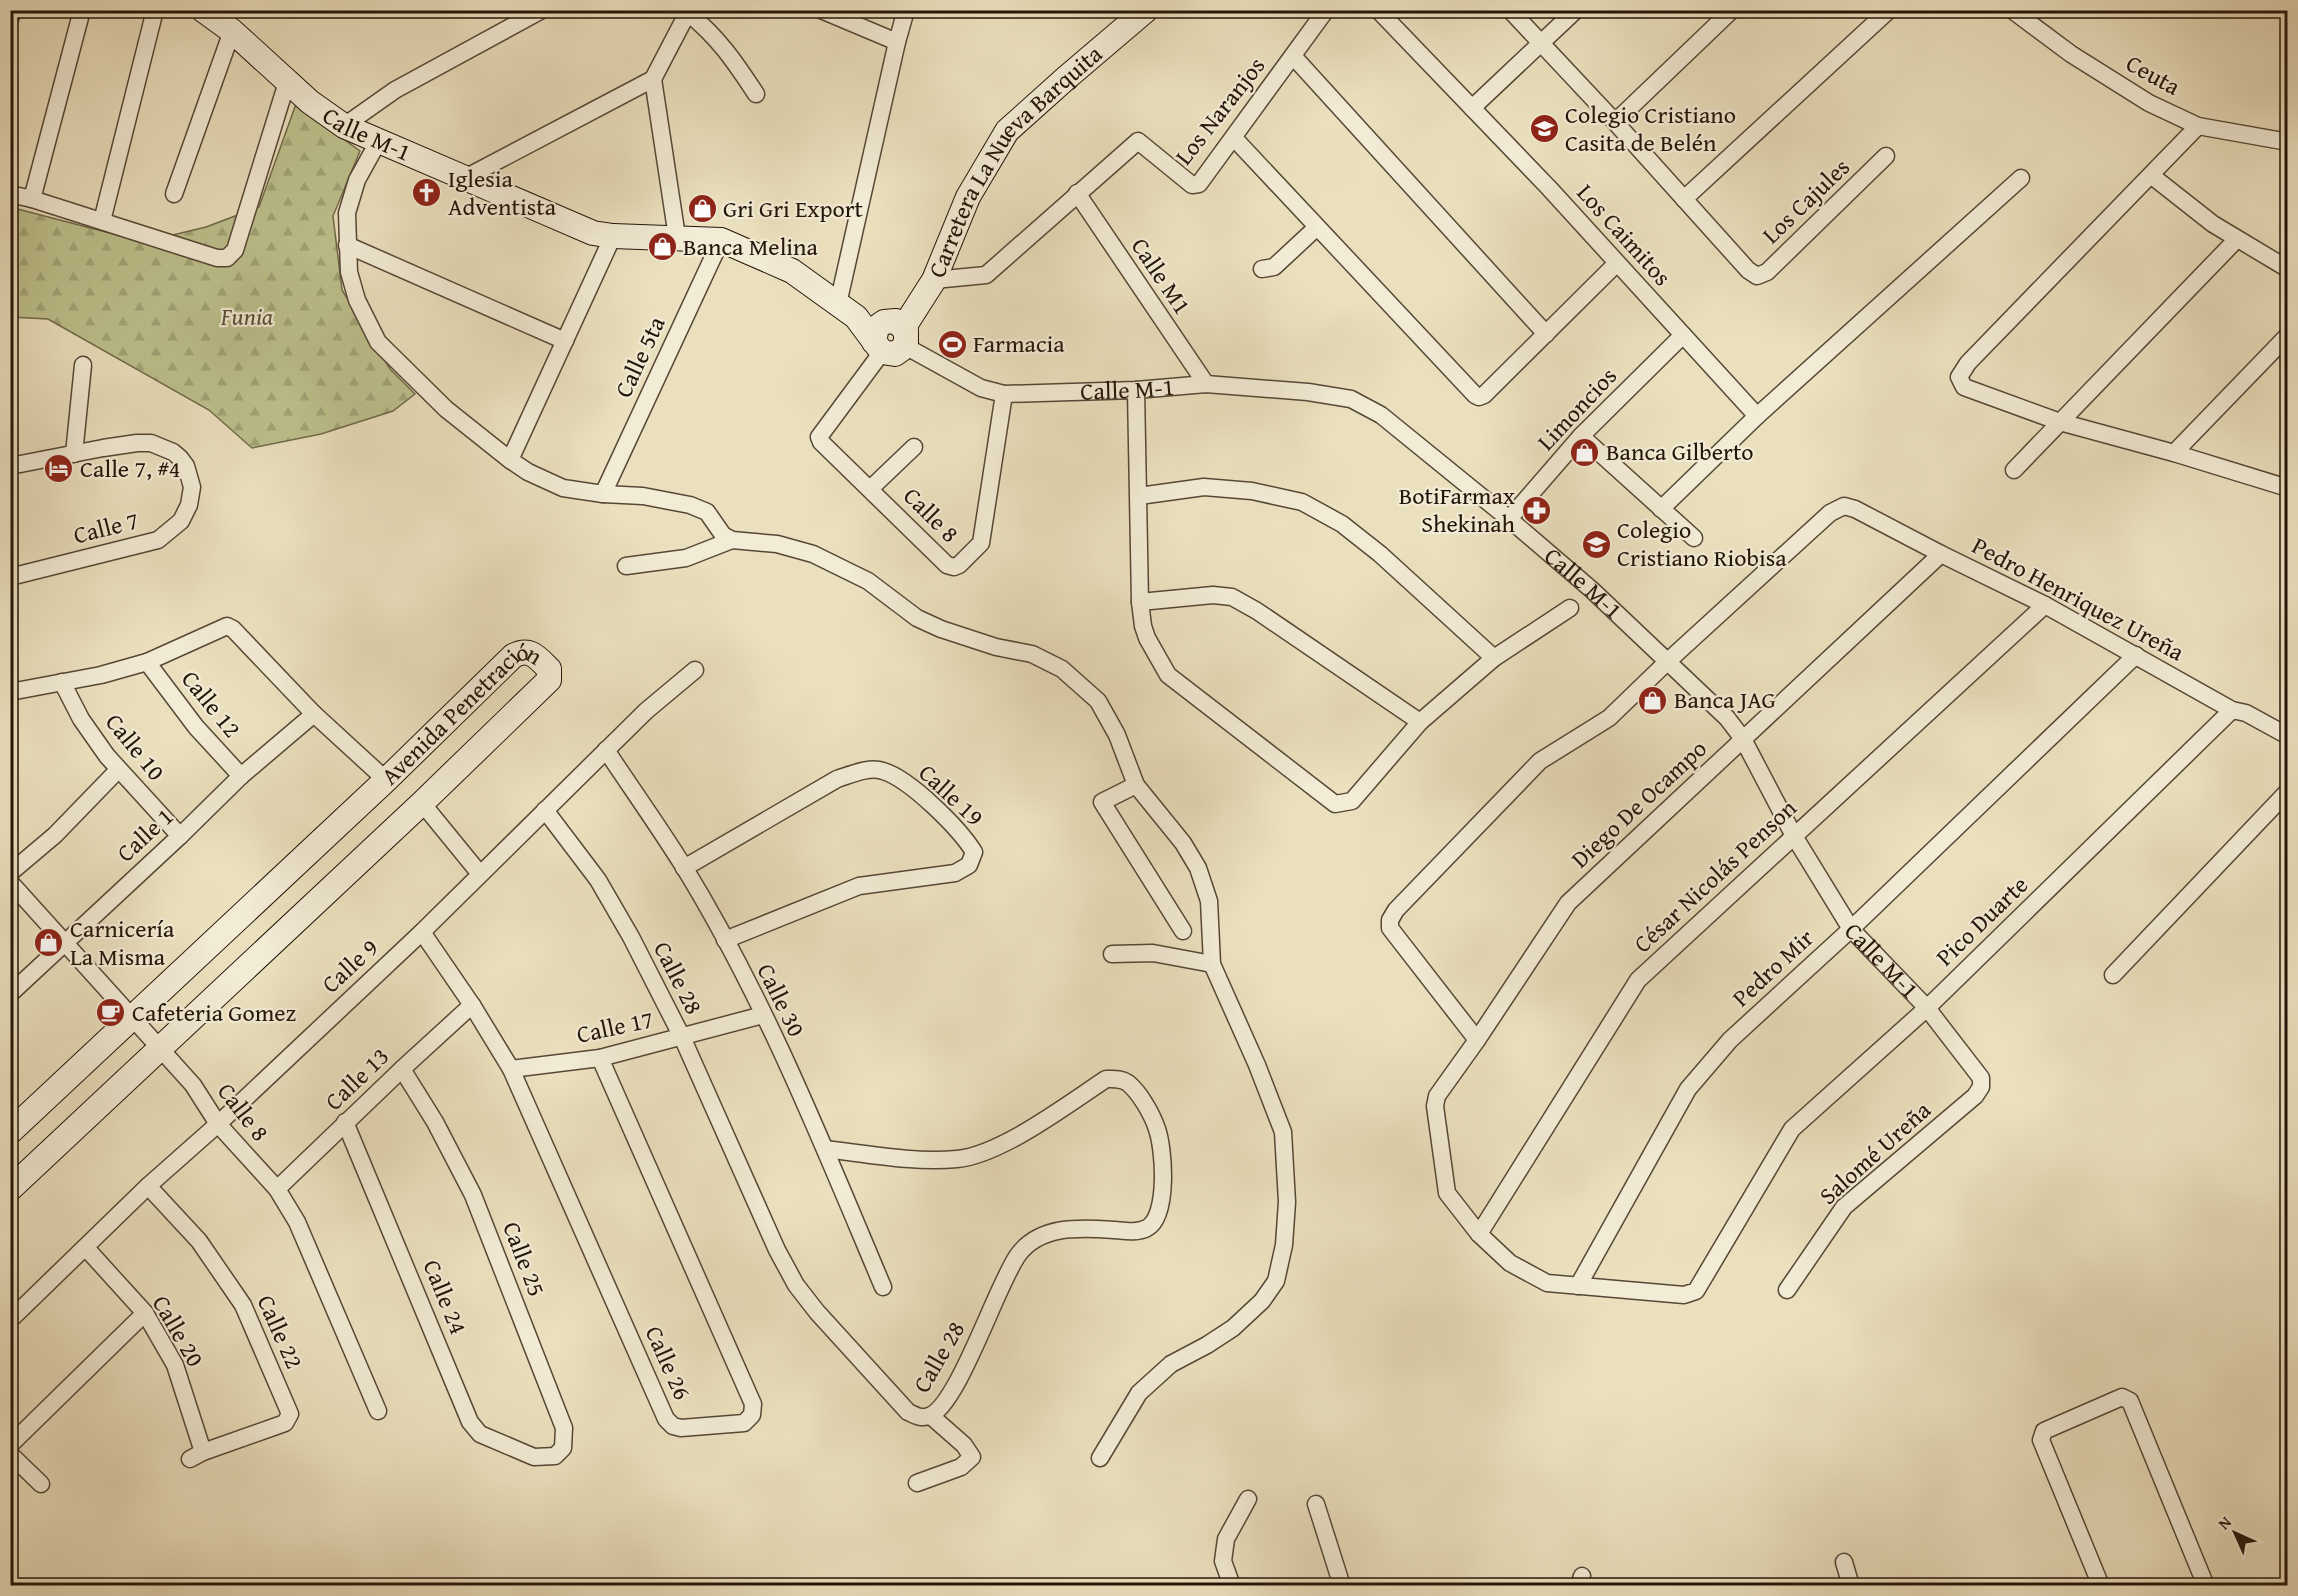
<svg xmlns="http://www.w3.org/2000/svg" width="2298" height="1596" font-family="'Gentium Book Plus',serif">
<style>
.forest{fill:url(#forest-firs);stroke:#706a4b;stroke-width:1.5}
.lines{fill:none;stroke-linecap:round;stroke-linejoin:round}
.street-casing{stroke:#564736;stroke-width:19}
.secondary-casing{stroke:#241409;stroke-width:26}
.street{stroke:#f2ebd5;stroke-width:16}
.secondary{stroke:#f2ebd5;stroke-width:24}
.labels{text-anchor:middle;stroke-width:4.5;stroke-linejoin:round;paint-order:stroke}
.street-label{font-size:24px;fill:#241409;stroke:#f2ebd5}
.poi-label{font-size:24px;fill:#241409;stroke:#f2ebd5;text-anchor:start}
.park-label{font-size:24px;font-style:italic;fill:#5a5137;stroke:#f2ebd5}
</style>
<defs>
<pattern id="forest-firs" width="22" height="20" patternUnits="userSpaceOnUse" patternTransform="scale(1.5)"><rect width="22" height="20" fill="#bdc18d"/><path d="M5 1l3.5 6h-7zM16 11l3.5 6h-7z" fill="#a2a578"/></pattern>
</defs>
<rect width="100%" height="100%" fill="#ebe0be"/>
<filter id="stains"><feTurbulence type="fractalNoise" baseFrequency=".00333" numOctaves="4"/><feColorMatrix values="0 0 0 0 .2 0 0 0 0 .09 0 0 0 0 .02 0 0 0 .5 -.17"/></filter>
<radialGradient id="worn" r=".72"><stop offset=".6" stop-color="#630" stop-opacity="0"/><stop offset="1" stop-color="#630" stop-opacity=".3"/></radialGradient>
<!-- forest -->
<polygon class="forest" points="296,104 360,151 333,216 342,290 390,369 415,394 393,411 321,434 252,448 209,410 48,319 11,317 10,207 144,242 206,227 259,207"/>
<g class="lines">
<defs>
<g id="street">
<polyline points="821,10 897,42"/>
<polyline points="1378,10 1549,188 1757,416"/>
<polyline points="1510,10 1615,122 1748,270 1757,276 1767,272 1886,156"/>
<polyline points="2012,10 2071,54 2149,103 2198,126 2288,142"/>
<path d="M688,13C718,37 735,62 756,94"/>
<polyline points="10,19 13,10"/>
<polyline points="1293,56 1546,334"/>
<polyline points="653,79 677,237"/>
<polyline points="1472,108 1576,10"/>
<polyline points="1615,122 1732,10"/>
<polyline points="344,126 395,90 542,10"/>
<polyline points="2198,126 1968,363 1959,377 1964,387 2060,422 2174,453 2288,488"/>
<polyline points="1234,138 1475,395 1479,397 1484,395 1617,263"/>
<polyline points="378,142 357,180 347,213 349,272 357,300 378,342 446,409 510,460 528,472 563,488 603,494 643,496 690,505 707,512 723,535 732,540 777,544 813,554 868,581 917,618 941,629 996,647 1032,654 1062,669 1098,701 1117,735 1136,785 1183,843 1198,868 1209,901 1212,964 1257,1065 1283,1132 1287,1202 1284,1245 1276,1281 1262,1301 1233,1328 1207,1345 1171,1364 1139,1393 1100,1458"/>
<polyline points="2152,176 2213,224 2288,269"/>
<polyline points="465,178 653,79 689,10"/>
<polyline points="1077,193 1206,384"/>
<polyline points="10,194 32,199 217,258 227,258 235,250 287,82"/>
<polyline points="174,194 232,31"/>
<polyline points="32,199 82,10"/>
<polyline points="1684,199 1889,10"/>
<polyline points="102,221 155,10"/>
<polyline points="347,245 565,341"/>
<polyline points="1262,269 1274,267 1317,227"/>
<polyline points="934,280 986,275 1138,141 1192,185 1199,184 1326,10"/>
<polyline points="838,304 897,42 906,10"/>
<path id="s1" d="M905,346L981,388L1004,394L1136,390L1206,384L1308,392L1351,399L1381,415L1509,519L1592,590L1727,718L1743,739L1794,836L1851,929L1927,1008L1981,1078V1087L1975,1096L1844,1207L1787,1290"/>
<polyline points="882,352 819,437 821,442 947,565 954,567 959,565 981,543 1004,394"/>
<polyline points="1136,390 1140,602 1143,626 1147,638 1168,675 1335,804 1352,801 1420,722 1494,658 1570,608"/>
<polyline points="1581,436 1694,538"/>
<polyline points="2174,453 2288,335"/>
<polyline points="74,454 83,365"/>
<polyline points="510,460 613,236"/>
<polyline points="10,466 103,448 137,443 151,443 173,452 180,458 186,466 192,487 189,505 181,521 158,540 10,577"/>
<polyline points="2014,470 2237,239"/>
<polyline points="870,489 914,447"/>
<polyline points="603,494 721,240"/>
<polyline points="1139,496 1204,487 1252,491 1302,502 1342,524 1380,554 1494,658"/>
<polyline points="1661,509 1757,416 2021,178"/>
<polyline points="1509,519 1581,436 1683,335"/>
<polyline points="1941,554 1568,903 1477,1040 1437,1096 1435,1106 1447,1193 1479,1234 1510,1263 1547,1283 1684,1295 1696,1291 1792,1129 1927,1008 2232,710"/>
<polyline points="626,566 686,558 732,540"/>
<polyline points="1140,602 1213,595 1232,597 1257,611 1420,722"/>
<polyline points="147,662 196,727 241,776"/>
<polyline points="62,682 81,719 107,756 180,836"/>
<polyline points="10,692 101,675 147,662 227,626 233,629 314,714 386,780"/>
<path d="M606,750C632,789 659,827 684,867C765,999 823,1145 883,1287"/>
<polyline points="1136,785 1102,802 1183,931"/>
<polyline points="422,803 480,874"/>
<path d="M545,810L598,880L631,937L682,1037L777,1250L796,1285L817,1312L908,1412C915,1415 920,1419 929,1416C958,1406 997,1284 1018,1255C1041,1224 1082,1228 1115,1230C1126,1231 1137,1233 1147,1228C1169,1216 1164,1149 1157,1129C1152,1114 1140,1093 1128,1083C1121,1078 1114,1079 1106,1079C1068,1104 1001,1155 957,1159C914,1163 868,1154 825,1149"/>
<path d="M684,868L837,779C850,775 869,766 883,771C910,779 959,828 974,852L969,865L955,873L859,886L725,940"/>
<polyline points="10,873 55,835 118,770"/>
<polyline points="10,882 193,1085 218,1124 277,1189 297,1222 378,1411"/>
<polyline points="422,932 472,1005 511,1069 666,1419 673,1426 681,1428 744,1423 752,1415 753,1404 600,1058"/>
<polyline points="1112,954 1153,953 1212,964"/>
<polyline points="2113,975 2288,791"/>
<polyline points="10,994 180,836 241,776 314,714"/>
<polyline points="1477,1040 1390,928 1390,920 1396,910 1540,761 1609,718 1668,661 1830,513 1844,506 1855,509 1941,554 2045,605 2232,710 2246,713 2288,736"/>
<polyline points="511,1069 600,1058 763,1015"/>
<polyline points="345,1122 470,1422 480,1434 534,1457 555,1456 563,1448 564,1428 473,1195 435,1122 402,1069"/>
<polyline points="148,1186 199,1241 243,1305 290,1414 285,1423 203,1452 190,1459"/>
<polyline points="277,1189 402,1069 472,1005"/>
<polyline points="1479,1234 1638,980 2045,605"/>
<polyline points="86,1248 145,1313 175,1365 203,1452"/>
<polyline points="1578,1286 1688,1089 1730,1040 1851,929 2136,655"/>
<polyline points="10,1320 148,1186 218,1124 422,932 646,711 695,670"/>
<polyline points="10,1445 145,1313"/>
<polyline points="10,1454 41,1484"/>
<polyline points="917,1483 961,1467 972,1457 964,1445 931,1416"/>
<polyline points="1316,1504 1342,1586"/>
<polyline points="1844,1562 1851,1586"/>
<polyline points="1232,1586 1223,1561 1226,1539 1248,1499"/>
<polyline points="1579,1586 1582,1576"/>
<polyline points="2101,1586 2041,1440 2044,1431 2122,1397 2130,1401 2206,1586"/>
</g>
<g id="secondary">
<path id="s2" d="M203,10L232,31L310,102L344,126L593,233L613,236L721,240L792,271L856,317L882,352L895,354L902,349L906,343V331L896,321L884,322L877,327L874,342"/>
<path id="s3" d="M904,327L934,280L968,197L1007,131L1065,79L1146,10"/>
<path id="s4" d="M10,1132L386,780L513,656C530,647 537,657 549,669V680L422,803L10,1189"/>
</g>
</defs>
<!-- street casing -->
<use href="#street" class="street-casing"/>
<!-- secondary casing -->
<use href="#secondary" class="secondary-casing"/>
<!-- street -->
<use href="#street" class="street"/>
<!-- secondary -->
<use href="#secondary" class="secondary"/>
</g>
<!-- icons -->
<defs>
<symbol id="school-disc" viewBox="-11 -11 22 22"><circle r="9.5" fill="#8f2418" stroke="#f2ebd5"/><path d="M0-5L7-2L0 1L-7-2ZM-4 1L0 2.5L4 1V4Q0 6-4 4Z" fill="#fff"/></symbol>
<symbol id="church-disc" viewBox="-11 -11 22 22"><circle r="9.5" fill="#8f2418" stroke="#f2ebd5"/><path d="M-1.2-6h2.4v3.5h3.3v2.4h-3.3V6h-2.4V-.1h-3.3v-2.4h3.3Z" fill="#fff"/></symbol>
<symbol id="shop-disc" viewBox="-11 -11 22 22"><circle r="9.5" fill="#8f2418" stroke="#f2ebd5"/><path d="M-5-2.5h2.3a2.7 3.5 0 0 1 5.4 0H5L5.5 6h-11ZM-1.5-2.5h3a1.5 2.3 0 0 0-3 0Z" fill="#fff"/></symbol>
<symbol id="stadium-disc" viewBox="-11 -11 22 22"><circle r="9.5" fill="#8f2418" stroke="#f2ebd5"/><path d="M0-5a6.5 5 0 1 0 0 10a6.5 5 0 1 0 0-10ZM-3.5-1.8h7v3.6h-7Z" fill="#fff"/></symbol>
<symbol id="hotel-disc" viewBox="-11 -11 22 22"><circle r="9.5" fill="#8f2418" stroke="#f2ebd5"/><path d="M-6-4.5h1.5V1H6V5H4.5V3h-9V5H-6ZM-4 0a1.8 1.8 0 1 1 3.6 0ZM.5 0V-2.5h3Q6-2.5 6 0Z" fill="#fff"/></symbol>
<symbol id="pharmacy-disc" viewBox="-11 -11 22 22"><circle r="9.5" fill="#8f2418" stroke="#f2ebd5"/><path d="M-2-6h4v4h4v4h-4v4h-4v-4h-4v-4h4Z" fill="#fff"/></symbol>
<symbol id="cafe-disc" viewBox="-11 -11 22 22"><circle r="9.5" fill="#8f2418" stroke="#f2ebd5"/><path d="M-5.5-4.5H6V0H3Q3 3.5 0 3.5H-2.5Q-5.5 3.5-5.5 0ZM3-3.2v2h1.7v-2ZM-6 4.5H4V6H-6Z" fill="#fff"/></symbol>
</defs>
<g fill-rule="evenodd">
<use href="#school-disc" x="1528" y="112" width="33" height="33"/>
<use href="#church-disc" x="410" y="176" width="33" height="33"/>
<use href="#shop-disc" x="686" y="192" width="33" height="33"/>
<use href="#shop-disc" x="646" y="230" width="33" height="33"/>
<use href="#stadium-disc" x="936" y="328" width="33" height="33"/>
<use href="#shop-disc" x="1568" y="436" width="33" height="33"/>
<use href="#hotel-disc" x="42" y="452" width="33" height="33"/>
<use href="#pharmacy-disc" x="1520" y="494" width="33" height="33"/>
<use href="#school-disc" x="1580" y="528" width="33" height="33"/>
<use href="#shop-disc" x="1636" y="684" width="33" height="33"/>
<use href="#shop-disc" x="32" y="926" width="33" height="33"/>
<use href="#cafe-disc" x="94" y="996" width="33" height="33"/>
</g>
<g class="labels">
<!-- street labels -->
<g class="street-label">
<text transform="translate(2153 75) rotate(29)" y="8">Ceuta</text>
<text transform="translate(1220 111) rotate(-52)" y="8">Los Naranjos</text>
<text dy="8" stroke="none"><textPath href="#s2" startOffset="207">Calle M-1</textPath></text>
<text dy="8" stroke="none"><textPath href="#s3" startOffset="202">Carretera La Nueva Barquita</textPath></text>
<text transform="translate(1806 201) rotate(-44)" y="8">Los Cajules</text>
<text transform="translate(1624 235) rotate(48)" y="8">Los Caimitos</text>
<text transform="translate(1161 276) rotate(56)" y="8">Calle M1</text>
<text transform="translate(640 357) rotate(-65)" y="8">Calle 5ta</text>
<text dy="8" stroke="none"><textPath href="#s1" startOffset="234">Calle M-1</textPath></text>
<text transform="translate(1577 409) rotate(-47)" y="8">Limoncios</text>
<text transform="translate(931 515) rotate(45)" y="8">Calle 8</text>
<text transform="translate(106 528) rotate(-14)" y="8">Calle 7</text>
<text dy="8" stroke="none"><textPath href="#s1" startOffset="756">Calle M-1</textPath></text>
<text transform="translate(2078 599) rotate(28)" y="8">Pedro Henriquez Ureña</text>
<text transform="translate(211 704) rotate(51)" y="8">Calle 12</text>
<text dy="8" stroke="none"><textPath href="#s4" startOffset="618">Avenida Penetración</textPath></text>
<text transform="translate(135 747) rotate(51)" y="8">Calle 10</text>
<text transform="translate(951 795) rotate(43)" y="8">Calle 19</text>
<text transform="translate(1639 804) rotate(-43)" y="8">Diego De Ocampo</text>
<text transform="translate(145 835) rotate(-43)" y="8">Calle 1</text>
<text transform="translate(1715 876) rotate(-43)" y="8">César Nicolás Penson</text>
<text transform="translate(1982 921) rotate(-44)" y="8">Pico Duarte</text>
<text dy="8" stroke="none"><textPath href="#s1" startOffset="1242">Calle M-1</textPath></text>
<text transform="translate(350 966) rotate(-43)" y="8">Calle 9</text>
<text transform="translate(1773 968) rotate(-43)" y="8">Pedro Mir</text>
<text transform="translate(678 978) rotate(63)" y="8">Calle 28</text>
<text transform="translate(781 1000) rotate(64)" y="8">Calle 30</text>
<text transform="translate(615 1027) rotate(-12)" y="8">Calle 17</text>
<text transform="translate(357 1079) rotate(-44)" y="8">Calle 13</text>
<text transform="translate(243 1112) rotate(52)" y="8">Calle 8</text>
<text transform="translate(1875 1153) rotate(-42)" y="8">Salomé Ureña</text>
<text transform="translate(524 1259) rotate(69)" y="8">Calle 25</text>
<text transform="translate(445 1297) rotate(68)" y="8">Calle 24</text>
<text transform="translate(178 1331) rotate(60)" y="8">Calle 20</text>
<text transform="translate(280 1332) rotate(66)" y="8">Calle 22</text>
<text transform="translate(939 1357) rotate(-60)" y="8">Calle 28</text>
<text transform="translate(668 1363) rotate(66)" y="8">Calle 26</text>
</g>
<!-- poi labels -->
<g class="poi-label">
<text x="1565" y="123">Colegio Cristiano<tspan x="1565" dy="28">Casita de Belén</tspan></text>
<text x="448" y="187">Iglesia<tspan x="448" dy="28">Adventista</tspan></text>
<text x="723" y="217">Gri Gri Export</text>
<text x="683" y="255">Banca Melina</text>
<text x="973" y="352">Farmacia</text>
<text x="1606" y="460">Banca Gilberto</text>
<text x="80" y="477">Calle 7, #4</text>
<text x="1515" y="504" text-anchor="end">BotiFarmax<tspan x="1515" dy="28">Shekinah</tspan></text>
<text x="1617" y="538">Colegio<tspan x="1617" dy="28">Cristiano Riobisa</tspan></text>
<text x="1674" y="708">Banca JAG</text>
<text x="70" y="937">Carnicería<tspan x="70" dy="28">La Misma</tspan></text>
<text x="132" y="1021">Cafeteria Gomez</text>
</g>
<!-- park labels -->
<g class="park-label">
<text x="247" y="325">Funia</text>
</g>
</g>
<!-- margin -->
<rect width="2298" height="1596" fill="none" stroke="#ebe0be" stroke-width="36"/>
<rect x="12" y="12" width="2274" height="1572" fill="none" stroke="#241409" stroke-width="3"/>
<rect x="18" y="18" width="2262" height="1560" fill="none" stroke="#241409" stroke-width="1.5"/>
<!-- north arrow -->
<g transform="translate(2235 1533) rotate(315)" stroke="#f2ebd5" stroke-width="4.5" paint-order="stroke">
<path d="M0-4.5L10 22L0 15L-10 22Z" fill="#241409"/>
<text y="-9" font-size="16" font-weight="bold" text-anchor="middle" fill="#241409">N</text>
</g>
<rect width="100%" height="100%" filter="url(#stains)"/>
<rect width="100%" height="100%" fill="url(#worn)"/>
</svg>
